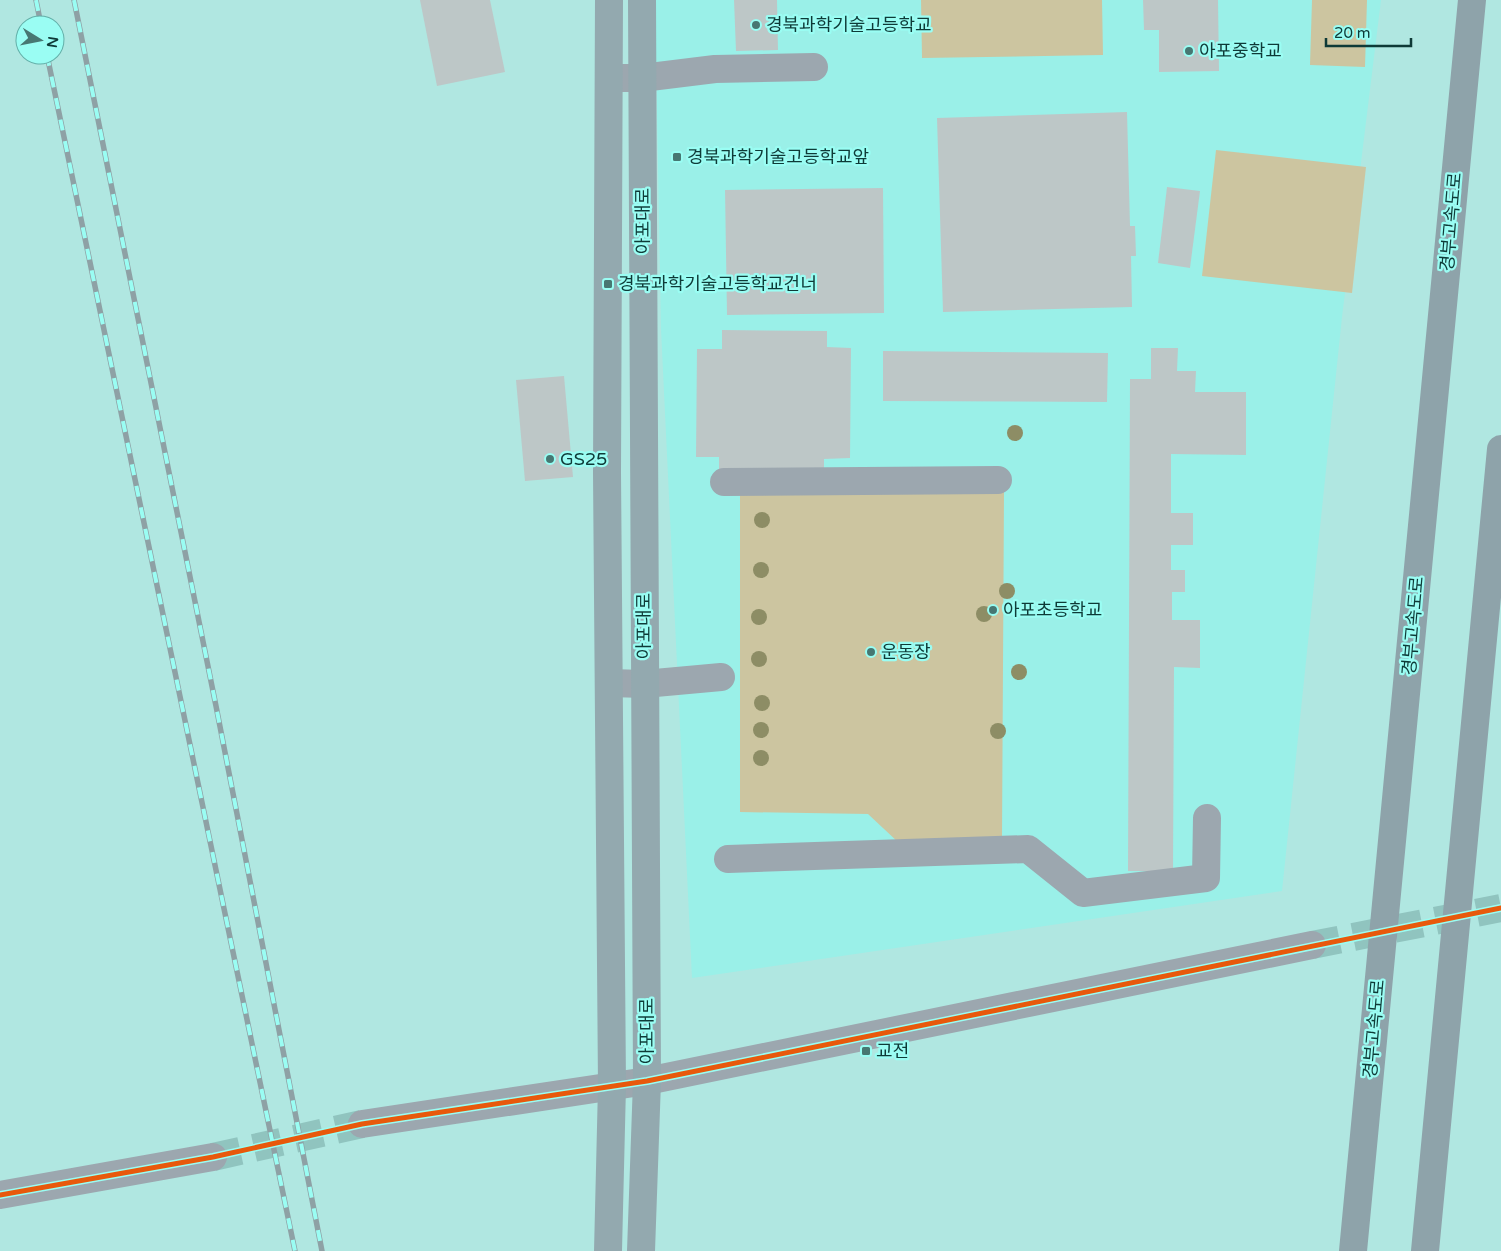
<svg xmlns="http://www.w3.org/2000/svg" width="1501" height="1251" font-family="'Varela Round','Noto Sans KR',sans-serif">
<style>
.built{fill:#9af0e8}
.green{fill:#ccc5a0}
.building{fill:#bdc7c7}
.lines{fill:none;stroke-linecap:round;stroke-linejoin:round}
.minor-tunnel{stroke:#90c4bf;stroke-width:28;stroke-dasharray:28 14;stroke-linecap:butt}
.minor{stroke:#9ca7af;stroke-width:28}
.major{stroke:#93a9af;stroke-width:28}
.highway{stroke:#8ea3aa;stroke-width:28}
.rail-casing{stroke:#8ea1a5;stroke-width:5.5}
.rail{stroke:#9afdf3;stroke-width:4;stroke-dasharray:11;stroke-linecap:butt}
.cycleway-casing{stroke:#9afdf3;stroke-width:8}
.cycleway{stroke:#e8590c;stroke-width:5}
.tree{fill:#8d8d65}
.poi-dot{fill:#477772;stroke:#9afdf3;stroke-width:2}
.labels{text-anchor:middle;stroke-width:4.5;stroke-linejoin:round;paint-order:stroke}
.poi-label{font-size:18px;fill:#0e3a37;stroke:#9afdf3;text-anchor:start}
.street-label{font-size:18px;fill:#0e3a37;stroke:#9afdf3}
</style>
<rect width="100%" height="100%" fill="#b0e7e1"/>
<!-- built -->
<polygon class="built" points="655,0 1381,0 1342,317 1282,891 692,978 661,329"/>
<!-- green -->
<g class="green">
<polygon points="921,0 1102,0 1103,55 922,58"/>
<polygon points="1312,0 1367,0 1365,67 1310,65"/>
<polygon points="1216,150 1366,167 1352,293 1202,276"/>
<polygon points="740,490 1004,491 1002,840 899,843 868,814 740,812"/>
</g>
<!-- building -->
<g class="building">
<polygon points="420,0 490,0 505,72 437,86"/>
<polygon points="734,0 777,0 778,50 736,51"/>
<polygon points="1143,0 1218,0 1219,71 1159,72 1159,30 1144,30"/>
<polygon points="1127,112 1130,226 1135,226 1136,256 1131,256 1132,307 943,312 937,118"/>
<polygon points="1167,187 1200,191 1190,268 1158,263"/>
<polygon points="883,188 884,313 727,315 725,190"/>
<polygon points="722,330 827,331 827,347 851,348 850,458 824,459 824,475 719,474 719,457 696,457 697,349 722,349"/>
<polygon points="1151,348 1178,348 1177,371 1196,371 1195,392 1246,392 1246,455 1171,454 1171,513 1193,513 1193,545 1171,545 1171,570 1185,570 1185,592 1172,592 1172,620 1200,620 1200,668 1174,667 1173,871 1128,871 1130,379 1151,379"/>
<polygon points="883,351 1108,353 1107,402 883,401"/>
<polygon points="564,376 573,477 525,481 516,380"/>
</g>
<g class="lines">
<!-- minor-tunnel -->
<g class="minor-tunnel">
<polyline points="1312,945 1501,908"/>
<polyline points="213,1157 362,1124"/>
</g>
<!-- minor -->
<g class="minor">
<polyline points="610,78 642,78 715,69 814,67"/>
<polyline points="724,482 998,480"/>
<polyline points="610,683 644,684 721,677"/>
<polyline points="728,859 1028,849 1083,893 1206,878 1207,818"/>
<polyline points="362,1124 647,1081 1312,945"/>
<polyline points="0,1195 213,1157"/>
</g>
<!-- major -->
<g class="major">
<polyline points="608,1251 612,1086 607,473 609,0"/>
<polyline points="641,1251 647,1081 642,0"/>
</g>
<!-- highway -->
<g class="highway">
<polyline points="1353,1251 1472,0"/>
<polyline points="1425,1251 1501,449"/>
</g>
<defs>
<g id="rail">
<polyline points="36,0 41,25"/>
<polyline points="74,0 216,706 322,1251"/>
<polyline points="47,55 295,1251"/>
</g>
</defs>
<!-- rail casing -->
<use href="#rail" class="rail-casing"/>
<!-- rail -->
<use href="#rail" class="rail"/>
<defs>
<polyline id="cycleway" points="0,1195 213,1157 362,1124 647,1081 1501,908"/>
</defs>
<!-- cycleway casing -->
<use href="#cycleway" class="cycleway-casing"/>
<!-- cycleway -->
<use href="#cycleway" class="cycleway"/>
</g>
<!-- trees -->
<g class="tree">
<circle cx="1015" cy="433" r="8"/>
<circle cx="762" cy="520" r="8"/>
<circle cx="761" cy="570" r="8"/>
<circle cx="1007" cy="591" r="8"/>
<circle cx="984" cy="614" r="8"/>
<circle cx="759" cy="617" r="8"/>
<circle cx="759" cy="659" r="8"/>
<circle cx="1019" cy="672" r="8"/>
<circle cx="762" cy="703" r="8"/>
<circle cx="761" cy="730" r="8"/>
<circle cx="998" cy="731" r="8"/>
<circle cx="761" cy="758" r="8"/>
</g>
<!-- markers -->
<g class="poi-dot">
<circle cx="756" cy="25" r="5"/>
<circle cx="1189" cy="51" r="5"/>
<rect x="672" y="152" width="10" height="10" rx="2.5"/>
<rect x="603" y="279" width="10" height="10" rx="2.5"/>
<circle cx="550" cy="459" r="5"/>
<circle cx="993" cy="610" r="5"/>
<circle cx="871" cy="652" r="5"/>
<rect x="861" y="1046" width="10" height="10" rx="2.5"/>
</g>
<g class="labels">
<!-- poi labels -->
<g class="poi-label">
<text x="766" y="31">경북과학기술고등학교</text>
<text x="1199" y="57">아포중학교</text>
<text x="687" y="163">경북과학기술고등학교앞</text>
<text x="618" y="290">경북과학기술고등학교건너</text>
<text x="560" y="465">GS25</text>
<text x="1003" y="616">아포초등학교</text>
<text x="881" y="658">운동장</text>
<text x="876" y="1057">교전</text>
</g>
<!-- street labels -->
<g class="street-label">
<text transform="translate(643 221) rotate(-90)" y="6">아포대로</text>
<text transform="translate(1451 222) rotate(-85)" y="6">경부고속도로</text>
<text transform="translate(644 626) rotate(-90)" y="6">아포대로</text>
<text transform="translate(1413 626) rotate(-85)" y="6">경부고속도로</text>
<text transform="translate(1374 1029) rotate(-85)" y="6">경부고속도로</text>
<text transform="translate(647 1031) rotate(-90)" y="6">아포대로</text>
</g>
</g>
<!-- north arrow -->
<g transform="translate(40 40) rotate(100)"><circle r="24" fill="#9afdf3" stroke="#62afa8"/>
<path d="M0-4L9 19L0 12L-9 19Z" fill="#477772"/>
<text y="-8" font-size="14" font-weight="bold" text-anchor="middle" fill="#0e3a37">N</text>
</g>
<!-- scale -->
<path d="M1326 38v8h85v-8" fill="none" stroke="#0e3a37" stroke-width="2.5"/>
<text x="1334" y="38" font-size="15" fill="#0e3a37" stroke="#9afdf3" stroke-width="4" paint-order="stroke">20 m</text>
</svg>
